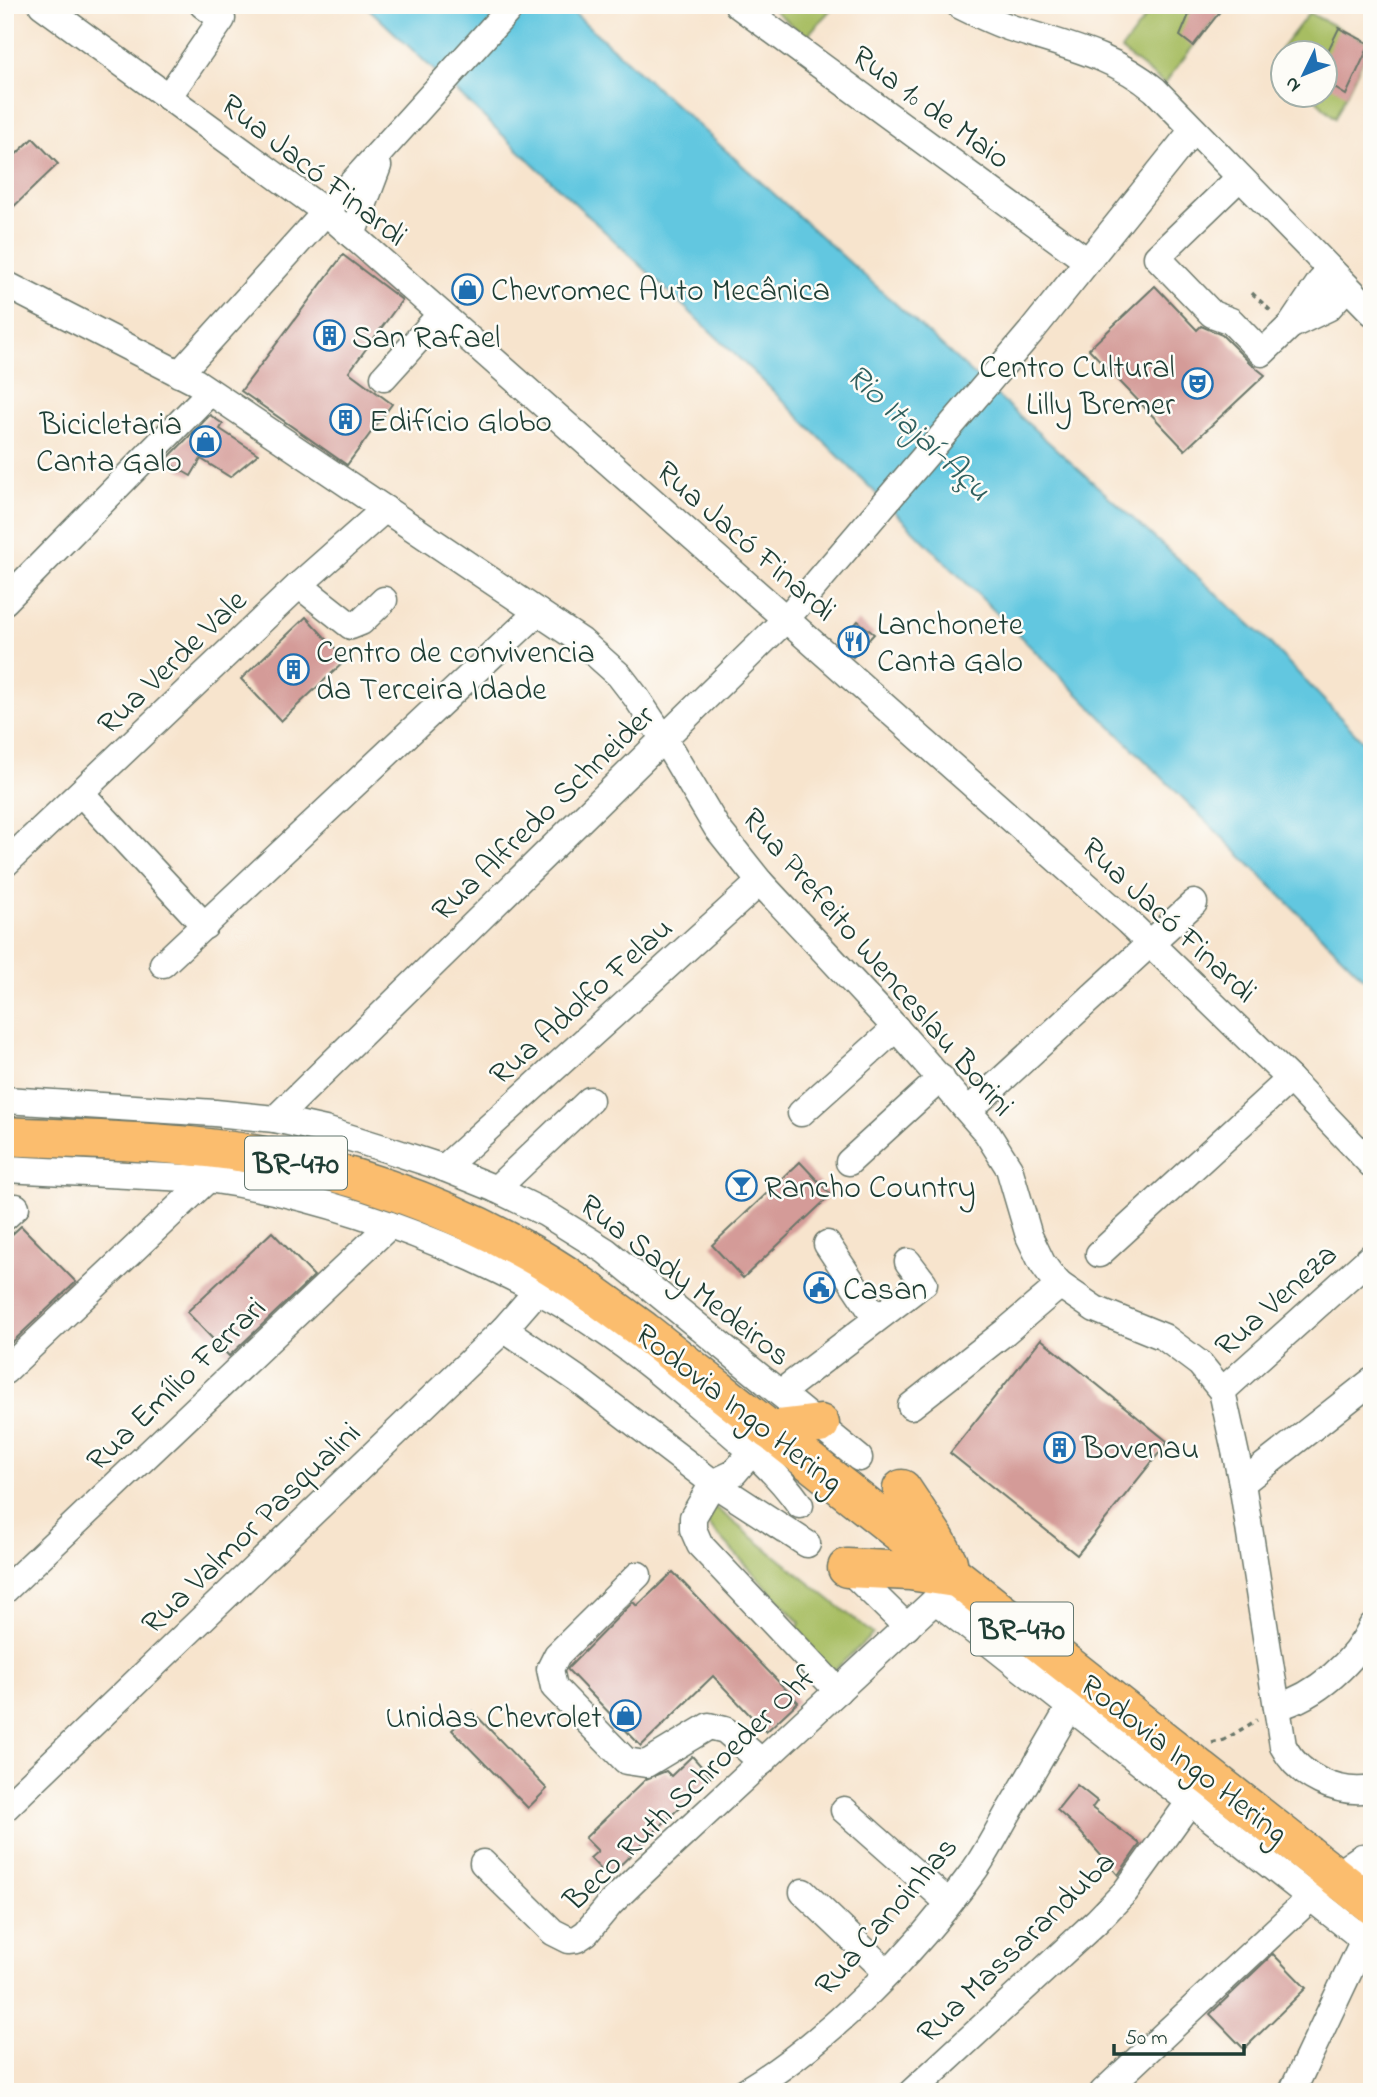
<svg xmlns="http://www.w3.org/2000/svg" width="1377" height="2097" font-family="'Indie Flower',sans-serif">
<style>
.green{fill:#a7bd62;stroke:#637d4b;stroke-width:2}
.water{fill:#62c7e0;stroke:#40828a;stroke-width:2}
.building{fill:#d49b98}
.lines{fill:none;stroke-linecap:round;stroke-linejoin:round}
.minor-casing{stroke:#6b776a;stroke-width:29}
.highway-casing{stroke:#6b776a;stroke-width:41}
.path{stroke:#6b776a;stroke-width:3.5;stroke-dasharray:5 5;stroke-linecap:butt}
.minor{stroke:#fff;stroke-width:26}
.highway{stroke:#fbbd6e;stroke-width:38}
.labels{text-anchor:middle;stroke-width:5;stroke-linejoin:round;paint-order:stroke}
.shield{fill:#fdfcf7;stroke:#62766e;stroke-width:2}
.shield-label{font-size:30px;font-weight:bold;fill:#1f3d34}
.street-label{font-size:32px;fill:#1f3d34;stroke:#fdfcf7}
.poi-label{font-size:32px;fill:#1f3d34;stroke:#fdfcf7;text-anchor:start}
.water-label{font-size:33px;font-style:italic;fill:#30605f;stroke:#fdfcf7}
</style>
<rect width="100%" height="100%" fill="#fdfcf7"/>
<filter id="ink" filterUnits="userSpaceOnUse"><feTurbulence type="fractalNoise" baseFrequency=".0143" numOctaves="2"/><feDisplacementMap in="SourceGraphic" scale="14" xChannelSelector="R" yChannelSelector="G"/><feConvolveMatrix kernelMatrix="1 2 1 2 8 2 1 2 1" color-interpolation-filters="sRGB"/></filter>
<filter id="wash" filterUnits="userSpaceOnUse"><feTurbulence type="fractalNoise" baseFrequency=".00686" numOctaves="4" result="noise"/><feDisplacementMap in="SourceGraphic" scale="28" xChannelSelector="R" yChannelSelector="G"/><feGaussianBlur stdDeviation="1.57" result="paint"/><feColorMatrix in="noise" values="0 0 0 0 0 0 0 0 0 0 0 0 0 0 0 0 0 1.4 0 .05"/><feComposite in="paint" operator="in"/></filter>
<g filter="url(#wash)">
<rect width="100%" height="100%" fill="#f7e4cd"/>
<!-- green -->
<g class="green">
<polygon points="768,5 835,5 806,37"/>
<polygon points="1155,5 1225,5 1164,84 1121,50"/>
<polygon points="1309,13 1370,44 1335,118 1311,95 1324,94 1324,52 1282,52 1282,67 1274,58"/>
<polygon points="711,1504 873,1634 829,1675 793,1636 800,1623 702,1518"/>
</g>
<!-- water -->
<polygon class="water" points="365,5 565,5 1264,637 1372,751 1372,986 762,380"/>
<g id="blocks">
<!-- building -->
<g class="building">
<polygon points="1193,5 1225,5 1193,46 1180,36"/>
<polygon points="1339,28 1370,44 1346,95 1325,82 1325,57"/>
<polygon points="33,138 58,164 5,215 5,165"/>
<polygon points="343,255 402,300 349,372 392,404 347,465 241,391"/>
<polygon points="1155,286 1197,330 1201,326 1222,335 1251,364 1265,375 1185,450 1089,349"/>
<polygon points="210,415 223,424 220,429 258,454 230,477 201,459 191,476 165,461"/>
<polygon points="306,617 346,660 281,721 241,679"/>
<polygon points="858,621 874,634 853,657 838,644"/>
<polygon points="800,1162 831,1195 743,1278 712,1245"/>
<polygon points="21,1226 76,1282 5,1349 5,1241"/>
<polygon points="272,1232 314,1276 229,1356 187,1312"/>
<polygon points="1041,1339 1168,1442 1077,1555 950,1453"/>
<polygon points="673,1572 798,1702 766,1732 713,1676 641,1746 567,1669 633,1602 637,1606"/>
<polygon points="472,1711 547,1789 528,1808 452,1730"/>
<polygon points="692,1756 711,1777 608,1877 590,1858 598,1851 585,1838 646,1779 666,1771 671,1776"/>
<polygon points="1077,1785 1097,1801 1092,1808 1140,1844 1118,1875 1076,1827 1057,1810"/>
<polygon points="1273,1954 1306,1988 1244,2049 1210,2014"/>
</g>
</g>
</g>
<g filter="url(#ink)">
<use href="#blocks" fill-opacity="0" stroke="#6b776a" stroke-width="2"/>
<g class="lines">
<defs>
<g id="minor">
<polyline points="42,5 327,213 352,235 1128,922 1290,1079 1372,1165"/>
<polyline points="738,5 1087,261"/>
<path d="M959,5C977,14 995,23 1014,29C1064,45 1115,56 1155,90L1372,312"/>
<polyline points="168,97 222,19 203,5"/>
<polyline points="1239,178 1157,257 1212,314 1231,321 1262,353 1291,325 1320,282 1331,271"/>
<polyline points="352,235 378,166"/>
<path d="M5,284L196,382L581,641L619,675L636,697L664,739L717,828L760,882L896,1028L987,1133L1009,1168L1029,1236L1042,1263L1050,1274L1060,1285L1095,1309L1164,1337L1200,1364L1222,1391L1242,1483L1283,1746C1299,1777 1337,1795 1372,1789"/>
<polyline points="1292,325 1328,308 1347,287"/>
<polyline points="179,374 513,5"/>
<polyline points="384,377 441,314"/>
<polyline points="299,585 351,626 361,622 384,600"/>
<polyline points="5,601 210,392"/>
<polyline points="81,793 205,926"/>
<polyline points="5,864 299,585 385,509"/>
<polyline points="163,964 538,612"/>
<polyline points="5,1100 215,1113 275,1119 325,1130 386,1149 444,1168 496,1189 545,1213 606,1251 859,1458"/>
<polyline points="969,1110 1194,903"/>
<polyline points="801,1113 896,1028"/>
<polyline points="275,1119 786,619 1030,333 1193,130"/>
<polyline points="849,1162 941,1078"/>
<polyline points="444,1168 760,882"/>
<path d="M5,1169L208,1179C301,1192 387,1220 472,1258C517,1279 561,1301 602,1330C636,1353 667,1379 698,1405C735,1437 772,1465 800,1505"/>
<polyline points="496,1189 590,1100"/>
<polyline points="5,1217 16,1207"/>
<polyline points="827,1244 876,1318"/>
<polyline points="1099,1254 1290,1079"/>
<polyline points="504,1329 577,1379 713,1483 807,1544"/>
<polyline points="5,1371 208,1179"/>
<polyline points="1222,1391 1372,1256"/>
<polyline points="780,1393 924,1283 908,1262"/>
<polyline points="911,1406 1005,1332 1060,1285"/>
<polyline points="763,1439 734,1473 713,1483 693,1517 693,1529 700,1545 838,1691"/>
<polyline points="1242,1483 1372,1381"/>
<polyline points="847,1568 907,1627"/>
<polyline points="638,1575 557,1655 550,1669 554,1687 626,1761 646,1764 709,1726 725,1730 762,1762"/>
<polyline points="5,1590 390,1225"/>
<polyline points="935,1600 1372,1946"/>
<path d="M1277,1707C1316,1696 1355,1662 1372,1626"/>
<polyline points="5,1808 504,1329 538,1290"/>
<polyline points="844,1810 949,1903"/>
<polyline points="483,1863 553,1932 569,1940 577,1939 586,1933 611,1903 644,1871 958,1579"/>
<polyline points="803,1892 888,1973"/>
<path d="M744,2092C828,2042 916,1951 973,1872C986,1854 997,1832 1008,1813C1032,1773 1055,1733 1078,1693"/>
<polyline points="912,2092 1097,1921 1125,1892 1199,1789"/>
<polyline points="1103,2092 1334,1876 1362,1857 1372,1864"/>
<polyline points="1292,2092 1371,1925"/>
</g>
<g id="highway">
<path d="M5,1136C89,1140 175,1141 258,1155C351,1172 444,1205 526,1251C568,1274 606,1303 644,1331L1372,1905"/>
<polyline points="769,1430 820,1424"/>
<polyline points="902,1489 936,1540 948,1562"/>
<polyline points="847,1568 910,1571 955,1578"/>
</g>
</defs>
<!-- minor casing -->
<use href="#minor" class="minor-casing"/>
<!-- highway casing -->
<use href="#highway" class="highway-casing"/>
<!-- path -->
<g class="path">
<polyline points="1252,293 1273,313"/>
<polyline points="1212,1743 1224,1740 1257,1720"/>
</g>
<!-- minor -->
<use href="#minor" class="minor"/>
<!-- highway -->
<use href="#highway" class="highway"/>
</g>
</g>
<!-- icons -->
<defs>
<symbol id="shop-ring" viewBox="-11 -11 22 22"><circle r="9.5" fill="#fdfcf7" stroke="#1f6fb2" stroke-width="1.5"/><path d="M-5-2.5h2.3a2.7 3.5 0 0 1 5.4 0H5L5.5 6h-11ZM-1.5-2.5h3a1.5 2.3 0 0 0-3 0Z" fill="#1f6fb2"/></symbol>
<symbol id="building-ring" viewBox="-11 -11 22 22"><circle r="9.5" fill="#fdfcf7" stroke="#1f6fb2" stroke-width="1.5"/><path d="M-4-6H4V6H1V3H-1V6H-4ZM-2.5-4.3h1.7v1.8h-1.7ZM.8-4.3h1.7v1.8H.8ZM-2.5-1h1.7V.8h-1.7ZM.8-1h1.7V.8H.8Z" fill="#1f6fb2"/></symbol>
<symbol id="theatre-ring" viewBox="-11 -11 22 22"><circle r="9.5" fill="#fdfcf7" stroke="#1f6fb2" stroke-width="1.5"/><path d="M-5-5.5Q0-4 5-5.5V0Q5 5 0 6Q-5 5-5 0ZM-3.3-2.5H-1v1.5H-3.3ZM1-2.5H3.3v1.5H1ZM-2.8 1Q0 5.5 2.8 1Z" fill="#1f6fb2"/></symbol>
<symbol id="restaurant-ring" viewBox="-11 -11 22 22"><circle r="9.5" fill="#fdfcf7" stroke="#1f6fb2" stroke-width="1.5"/><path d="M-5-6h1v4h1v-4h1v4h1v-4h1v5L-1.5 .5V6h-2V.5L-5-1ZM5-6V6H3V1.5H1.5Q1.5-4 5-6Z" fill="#1f6fb2"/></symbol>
<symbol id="bar-ring" viewBox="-11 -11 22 22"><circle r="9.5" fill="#fdfcf7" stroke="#1f6fb2" stroke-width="1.5"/><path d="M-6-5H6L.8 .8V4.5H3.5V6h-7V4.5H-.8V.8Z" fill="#1f6fb2"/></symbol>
<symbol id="civic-ring" viewBox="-11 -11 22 22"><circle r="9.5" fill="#fdfcf7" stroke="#1f6fb2" stroke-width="1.5"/><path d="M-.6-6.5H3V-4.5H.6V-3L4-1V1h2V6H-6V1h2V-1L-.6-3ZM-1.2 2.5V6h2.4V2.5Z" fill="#1f6fb2"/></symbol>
</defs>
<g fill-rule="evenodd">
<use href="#shop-ring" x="450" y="272" width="35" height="35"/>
<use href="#building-ring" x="312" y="318" width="35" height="35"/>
<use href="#theatre-ring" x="1180" y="366" width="35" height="35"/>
<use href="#building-ring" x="328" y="402" width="35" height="35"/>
<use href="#shop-ring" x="188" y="424" width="35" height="35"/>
<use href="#restaurant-ring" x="836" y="624" width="35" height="35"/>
<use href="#building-ring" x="276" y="652" width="35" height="35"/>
<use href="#bar-ring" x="724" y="1168" width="35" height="35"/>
<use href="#civic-ring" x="802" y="1270" width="35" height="35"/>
<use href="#building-ring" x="1042" y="1430" width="35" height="35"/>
<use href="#shop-ring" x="608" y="1698" width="35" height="35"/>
</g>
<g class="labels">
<!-- shield labels -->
<g class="shield">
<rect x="245" y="1136.5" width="102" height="53" rx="5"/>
<rect x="971" y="1602.5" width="102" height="53" rx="5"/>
</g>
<g class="shield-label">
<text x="296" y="1173">BR-470</text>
<text x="1022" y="1639">BR-470</text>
</g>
<!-- street labels -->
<g class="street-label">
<text transform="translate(932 106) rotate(36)" y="11">Rua 1º de Maio</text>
<text transform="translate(315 169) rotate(38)" y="11">Rua Jacó Finardi</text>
<text transform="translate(747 540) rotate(41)" y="11">Rua Jacó Finardi</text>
<text transform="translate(171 661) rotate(-44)" y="11">Rua Verde Vale</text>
<text transform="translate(542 812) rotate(-44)" y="11">Rua Alfredo Schneider</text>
<text transform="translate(1170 919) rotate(43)" y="11">Rua Jacó Finardi</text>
<text transform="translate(879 961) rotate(49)" y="11">Rua Prefeito Wenceslau Borini</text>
<text transform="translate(580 1000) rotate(-42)" y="11">Rua Adolfo Felau</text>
<text transform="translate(686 1279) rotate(38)" y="11">Rua Sady Medeiros</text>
<text transform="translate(1275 1299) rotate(-42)" y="11">Rua Veneza</text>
<text transform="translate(175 1383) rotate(-44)" y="11">Rua Emílio Ferrari</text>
<text transform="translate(740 1407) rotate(38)" y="11">Rodovia Ingo Hering</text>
<text transform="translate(250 1527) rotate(-44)" y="11">Rua Valmor Pasqualini</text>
<text transform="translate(1185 1758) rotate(38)" y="11">Rodovia Ingo Hering</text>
<text transform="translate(689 1787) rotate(-44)" y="11">Beco Ruth Schroeder Ohf</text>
<text transform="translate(885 1915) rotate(-49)" y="11">Rua Canoinhas</text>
<text transform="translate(1015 1946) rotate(-44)" y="11">Rua Massaranduba</text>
</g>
<!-- poi labels -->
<g class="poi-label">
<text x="491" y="300">Chevromec Auto Mecânica</text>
<text x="352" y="347">San Rafael</text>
<text x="1175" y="377" text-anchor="end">Centro Cultural<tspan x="1175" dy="37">Lilly Bremer</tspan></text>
<text x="369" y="431">Edifício Globo</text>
<text x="182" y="434" text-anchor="end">Bicicletaria<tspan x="182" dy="37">Canta Galo</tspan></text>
<text x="877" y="634">Lanchonete<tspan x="877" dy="37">Canta Galo</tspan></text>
<text x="316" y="662">Centro de convivencia<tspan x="316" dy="37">da Terceira Idade</tspan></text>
<text x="764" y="1197">Rancho Country</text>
<text x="843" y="1299">Casan</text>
<text x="1082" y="1458">Bovenau</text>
<text x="602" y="1727" text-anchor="end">Unidas Chevrolet</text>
</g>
<!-- water labels -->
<g class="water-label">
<text transform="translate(920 431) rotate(43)" y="12">Rio Itajaí-Açu</text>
</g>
</g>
<!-- margin -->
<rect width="1377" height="2097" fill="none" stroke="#fdfcf7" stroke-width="28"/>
<!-- north arrow -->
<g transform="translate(1304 74) rotate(227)"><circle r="33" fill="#fdfcf7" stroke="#a4b0a9" stroke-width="2"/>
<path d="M0-5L12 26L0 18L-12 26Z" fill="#1f6fb2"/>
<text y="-10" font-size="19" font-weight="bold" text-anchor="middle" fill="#1f3d34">N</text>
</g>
<!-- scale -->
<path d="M1114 2044v10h130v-10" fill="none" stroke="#1f3d34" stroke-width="3.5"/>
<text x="1125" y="2044" font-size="21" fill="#1f3d34" stroke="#fdfcf7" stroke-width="5" paint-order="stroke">50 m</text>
</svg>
